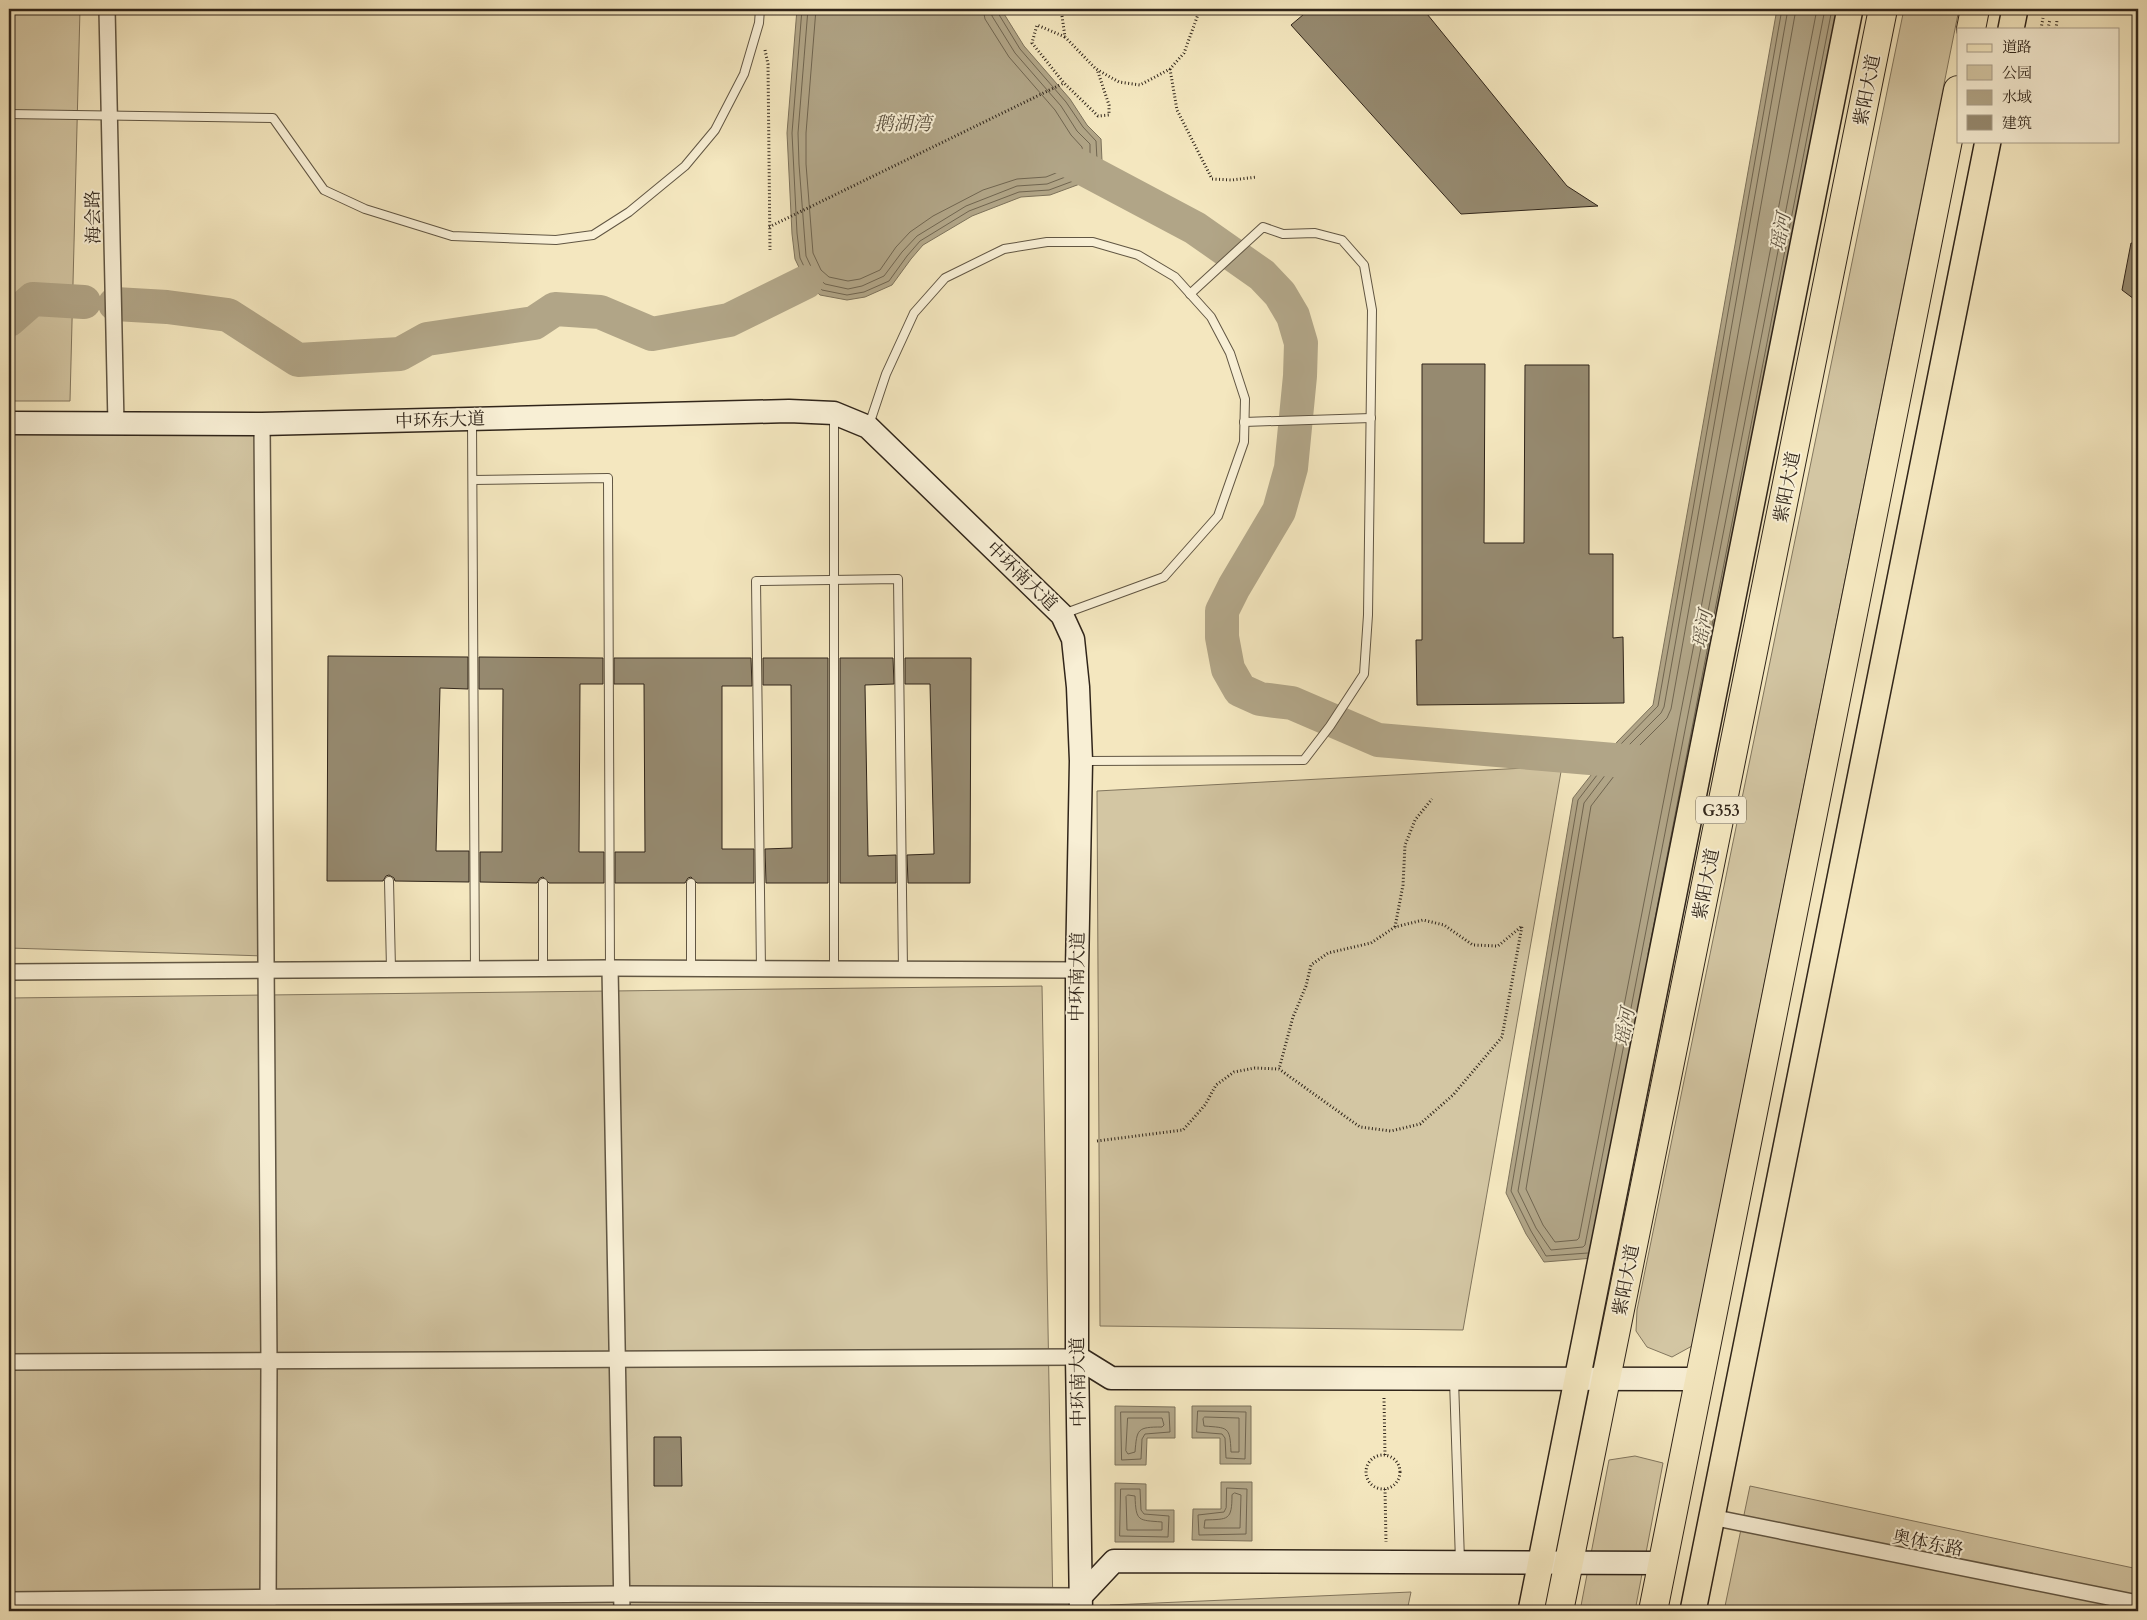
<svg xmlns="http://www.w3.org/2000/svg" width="2147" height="1620" font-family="Cardo,'Noto Serif SC',serif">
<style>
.green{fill:#d3c6a3;stroke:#82765e}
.water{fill:#b1a587;stroke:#7d725b}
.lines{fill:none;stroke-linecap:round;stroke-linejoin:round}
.shore{stroke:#706550;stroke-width:1}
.river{stroke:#b1a587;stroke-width:34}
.building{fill:#968a70;stroke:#30251a}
.lane-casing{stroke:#615643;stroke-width:10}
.street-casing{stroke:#615643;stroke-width:18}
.secondary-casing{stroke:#30251a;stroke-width:25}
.primary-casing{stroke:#30251a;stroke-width:28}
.highway-casing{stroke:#30251a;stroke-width:30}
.path{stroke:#30251a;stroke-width:3;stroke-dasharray:1 2.5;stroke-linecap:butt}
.lane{stroke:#f8efd5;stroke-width:8}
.street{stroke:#f8efd5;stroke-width:15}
.secondary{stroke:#f8efd5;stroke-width:22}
.primary{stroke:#f4e7bf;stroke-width:25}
.highway{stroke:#f4e7bf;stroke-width:28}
.labels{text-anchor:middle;stroke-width:4;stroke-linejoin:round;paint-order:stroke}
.shield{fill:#f8efd5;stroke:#6c6252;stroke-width:1}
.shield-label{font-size:16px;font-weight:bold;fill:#30251a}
.street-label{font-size:18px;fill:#30251a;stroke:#f8efd5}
.water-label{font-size:19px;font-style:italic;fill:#5d5240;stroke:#f8efd5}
</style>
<rect width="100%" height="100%" fill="#f4e7bf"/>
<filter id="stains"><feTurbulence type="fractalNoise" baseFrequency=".004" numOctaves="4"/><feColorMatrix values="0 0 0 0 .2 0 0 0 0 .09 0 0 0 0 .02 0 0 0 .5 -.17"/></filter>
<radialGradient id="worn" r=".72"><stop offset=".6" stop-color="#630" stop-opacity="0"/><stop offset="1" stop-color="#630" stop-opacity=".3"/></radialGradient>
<!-- green -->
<g class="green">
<polygon points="9,9 80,9 70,401 9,401"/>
<polygon points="1904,9 1959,9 1692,1346 1672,1357 1647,1347 1636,1331 1637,1310"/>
<polygon points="9,423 262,424 265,956 9,948"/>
<polygon points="1562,766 1463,1330 1100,1326 1097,791"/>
<polygon points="1042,986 1053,1611 9,1611 9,998"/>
<polygon points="1635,1456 1663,1463 1635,1611 1580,1611 1609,1460"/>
<polygon points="1750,1486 2138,1569 2138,1611 1724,1611"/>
<polygon points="1411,1592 1407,1611 1110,1611 1110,1605"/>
</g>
<!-- water -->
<g class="water">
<polygon points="797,9 1001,9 1024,46 1070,99 1087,125 1101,139 1102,161 1088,181 1050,195 1021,197 972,216 923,245 911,259 892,285 865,297 847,300 820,295 806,282 795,259 792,234 787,133"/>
<polygon points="1777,9 1837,9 1594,1258 1544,1262 1526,1234 1506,1193 1573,798 1617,742 1653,705"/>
<polygon points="1115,1406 1175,1407 1175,1438 1147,1438 1146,1465 1115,1465"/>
<polygon points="1192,1406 1251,1406 1251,1464 1220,1464 1220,1438 1192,1438"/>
<polygon points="1221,1482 1252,1482 1252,1541 1192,1540 1193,1509 1221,1509"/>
<polygon points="1115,1483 1146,1484 1146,1510 1174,1510 1174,1542 1115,1542"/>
</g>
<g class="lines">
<!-- shore -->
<g class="shore">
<polyline points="802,9 792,133 797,233 800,258 810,279 822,290 847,295 864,292 889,281 907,256 920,241 969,211 1019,192 1049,190 1084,177 1097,160 1096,141 1083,127 1066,102 1020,49 998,13 997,9"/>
<polyline points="808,9 798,133 799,164 806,256 815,275 825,284 848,289 862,286 884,276 902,252 917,236 966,206 1017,186 1047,184 1081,171 1090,158 1090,144 1077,131 1061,106 1015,53 992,16 991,9"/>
<polyline points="816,9 806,133 806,164 813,253 821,270 829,277 848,281 860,279 880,270 896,247 910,232 933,216 983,190 1017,179 1046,177 1076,165 1083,156 1082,147 1071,135 1055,110 1009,57 985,19 983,9"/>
<polyline points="1788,9 1664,707 1661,713 1625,749 1584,803 1518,1191 1536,1228 1551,1250 1583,1247 1585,1245 1825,9"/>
<polyline points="1796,9 1671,709 1667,718 1631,754 1591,806 1526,1189 1543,1225 1555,1242 1577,1240 1579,1238 1817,9"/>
<polyline points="1648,954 1832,9"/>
<polyline points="1588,1253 1546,1256 1531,1231 1511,1191 1578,800 1620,745 1658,706 1782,9"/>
<polygon points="1198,1411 1246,1412 1245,1459 1226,1458 1225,1438 1222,1434 1197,1432"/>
<polygon points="1121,1412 1169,1412 1170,1432 1145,1434 1142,1439 1141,1459 1122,1460"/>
<path d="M1205,1417L1239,1418V1452H1231C1230,1426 1228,1428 1204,1426L1203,1419Z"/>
<path d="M1128,1418H1162L1164,1425L1162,1427C1137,1427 1137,1429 1135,1452L1128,1454L1126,1451Z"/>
<polygon points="1227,1488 1247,1489 1246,1534 1199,1535 1198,1515 1224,1512 1226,1508"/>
<polygon points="1121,1489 1140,1489 1141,1510 1144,1514 1169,1516 1168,1537 1120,1536"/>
<path d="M1235,1493L1241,1495L1240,1528H1204L1205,1520C1228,1519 1232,1521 1232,1495Z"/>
<path d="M1128,1495L1135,1496C1136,1522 1138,1520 1162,1522V1530H1127L1126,1497Z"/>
</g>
<!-- river -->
<g class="river">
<polyline points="1052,152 1195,228 1262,275 1280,294 1293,316 1301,343 1300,376 1291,468 1279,511 1234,587 1222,611 1222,637 1228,669 1240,690 1260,699 1292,703 1378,740 1649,763"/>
<polyline points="115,304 167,307 228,315 298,360 400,354 427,339 534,323 555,309 600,312 652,334 729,320 806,282"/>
<polyline points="9,320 33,299 84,302"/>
</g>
</g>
<!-- building -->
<g class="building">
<polygon points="1310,9 1423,9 1567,186 1598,206 1461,214 1291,25"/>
<polygon points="2131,243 2138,244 2138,302 2122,290"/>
<polygon points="1422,364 1485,364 1484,543 1524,543 1525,365 1589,365 1589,554 1613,554 1613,638 1623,637 1624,703 1417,705 1416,640 1422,640"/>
<polygon points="328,656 468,657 468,689 440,688 436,851 469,851 469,882 395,881 394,878 389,875 386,876 383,881 327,881"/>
<polygon points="479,657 603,658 603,684 580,684 579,852 604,852 604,883 549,883 543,877 540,878 537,883 480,882 480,852 502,852 503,689 479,689"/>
<polygon points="614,658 751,658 752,686 722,686 722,849 754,849 754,883 697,883 691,877 688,878 685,883 615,883 615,852 645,852 644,684 614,684"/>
<polygon points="763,658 828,658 828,883 766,883 765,849 792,848 791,685 763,685"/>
<polygon points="840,658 893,658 894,684 865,685 868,856 896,855 896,883 840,883"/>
<polygon points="905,658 971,658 970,883 908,883 907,855 934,854 930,684 905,684"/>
<polygon points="654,1437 681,1437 682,1486 654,1486"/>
</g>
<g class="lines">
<defs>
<g id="lane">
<polyline points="9,114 273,118 324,190 365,209 452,236 556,240 593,235 629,212 685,166 715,130 744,74 759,23 760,9"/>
<polyline points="834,416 834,969"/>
<polyline points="472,421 475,969"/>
<polyline points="1244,422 1371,418"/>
<polyline points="869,425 886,374 914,313 945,278 1004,249 1047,242 1093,242 1138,255 1175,277 1211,317 1230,353 1245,399 1244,442 1218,516 1164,577 1063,614"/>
<polyline points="473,480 608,478 610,968"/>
<polyline points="1084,761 1304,760 1330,726 1364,674 1368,615 1372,310 1364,265 1342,240 1315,233 1283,234 1263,227 1190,294"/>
<polyline points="389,881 391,969"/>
<polyline points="543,883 543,968"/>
<polyline points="691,969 691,883"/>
<polyline points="761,969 756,581 898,579 903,969"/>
<polyline points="1454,1380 1460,1561"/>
</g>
<g id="street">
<polyline points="107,9 116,424"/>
<polyline points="262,424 269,1362 268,1611"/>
<polyline points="610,968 622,1611"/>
<polyline points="9,972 610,968 1077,970"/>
<polyline points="9,1362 1077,1357"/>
<polyline points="1711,1517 2138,1603"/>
<polyline points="9,1600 622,1594 1081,1596"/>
</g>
<g id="secondary">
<polyline points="9,423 262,424 789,411 834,413 868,427 1062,615 1073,639 1078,687 1081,761 1077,970 1077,1357 1081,1611"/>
<polyline points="1077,1357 1111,1378 1700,1379"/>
<polyline points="1081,1596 1114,1561 1663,1563"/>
</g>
<g id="primary">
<polyline points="2011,29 2015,9"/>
<polyline points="1531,1611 1850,9"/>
<polyline points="1693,1611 1988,141"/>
</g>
<g id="highway">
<polyline points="1971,29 1975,9"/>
<polyline points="1559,1611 1883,9"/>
<polyline points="1653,1611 1958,90"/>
</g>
</defs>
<!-- lane casing -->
<use href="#lane" class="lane-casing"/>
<!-- street casing -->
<use href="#street" class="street-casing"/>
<!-- secondary casing -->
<use href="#secondary" class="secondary-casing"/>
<!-- primary casing -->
<use href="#primary" class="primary-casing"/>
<!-- highway casing -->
<use href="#highway" class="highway-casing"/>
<!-- path -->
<g class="path">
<polyline points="1061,9 1065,37 1096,69 1119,82 1140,85 1170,69 1184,53 1200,9"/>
<polyline points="2041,29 2043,18"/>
<polyline points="2048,29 2050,19"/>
<polyline points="2056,29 2057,20"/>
<polyline points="1065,37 1037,25 1032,43 1064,83 1098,116 1109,115 1109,105 1097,69"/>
<polyline points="765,50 768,64 770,250"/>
<polyline points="1170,69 1177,110 1212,179 1232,180 1257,177"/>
<polyline points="769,227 1064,83"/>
<polyline points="1395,927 1403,885 1405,845 1415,820 1432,799"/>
<polyline points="1097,1141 1183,1130 1205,1105 1216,1085 1234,1072 1255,1068 1279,1069 1360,1127 1391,1131 1420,1124 1453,1095 1502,1037 1522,926 1498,946 1473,945 1444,925 1423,920 1395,927 1371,943 1328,953 1311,965 1306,986 1293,1017 1279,1069"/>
<polyline points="1384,1398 1385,1455"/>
<circle cx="1383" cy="1472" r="17"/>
<polyline points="1385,1489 1386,1542"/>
</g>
<!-- lane -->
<use href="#lane" class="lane"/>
<!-- street -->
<use href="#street" class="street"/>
<!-- secondary -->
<use href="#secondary" class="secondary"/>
<!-- primary -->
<use href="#primary" class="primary"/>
<!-- highway -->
<use href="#highway" class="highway"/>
</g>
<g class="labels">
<!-- shield labels -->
<rect class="shield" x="1696" y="796.5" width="50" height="27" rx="4"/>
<g class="shield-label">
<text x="1721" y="816">G353</text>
</g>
<!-- street labels -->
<g class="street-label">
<text transform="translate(1867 90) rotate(-79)" y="6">紫阳大道</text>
<text transform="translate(93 217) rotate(-91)" y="6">海会路</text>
<text transform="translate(440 420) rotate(-2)" y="6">中环东大道</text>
<text transform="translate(1787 487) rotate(-79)" y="6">紫阳大道</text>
<text transform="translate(1022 576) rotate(44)" y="6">中环南大道</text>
<text transform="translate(1706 884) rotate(-79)" y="6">紫阳大道</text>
<text transform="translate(1077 977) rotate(-89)" y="6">中环南大道</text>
<text transform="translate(1626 1280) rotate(-79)" y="6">紫阳大道</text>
<text transform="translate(1078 1382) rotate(-91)" y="6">中环南大道</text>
<text transform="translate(1928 1543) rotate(11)" y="6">奥体东路</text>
</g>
<!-- water labels -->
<g class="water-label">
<text x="903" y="130">鹅湖湾</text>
<text transform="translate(1780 232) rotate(-79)" y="7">瑶河</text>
<text transform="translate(1702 629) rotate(-79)" y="7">瑶河</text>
<text transform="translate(1624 1027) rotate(-79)" y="7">瑶河</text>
</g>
</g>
<!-- margin -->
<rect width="2147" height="1620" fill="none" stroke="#f4e7bf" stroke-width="30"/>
<rect x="10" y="10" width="2127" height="1600" fill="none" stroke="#30251a" stroke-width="2.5"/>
<rect x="15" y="15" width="2117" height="1590" fill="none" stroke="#30251a"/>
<!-- legend -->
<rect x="1957" y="28" width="162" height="115" fill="#f8efd5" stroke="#a89e8a"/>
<rect x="1967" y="44" width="25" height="8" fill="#f4e7bf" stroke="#a89e8a"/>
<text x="2002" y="52" font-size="15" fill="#30251a">道路</text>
<rect x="1967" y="65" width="25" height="15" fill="#d3c6a3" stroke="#a89e8a"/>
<text x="2002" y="78" font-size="15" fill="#30251a">公园</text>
<rect x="1967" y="90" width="25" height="15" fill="#b1a587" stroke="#a89e8a"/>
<text x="2002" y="102" font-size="15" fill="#30251a">水域</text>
<rect x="1967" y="115" width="25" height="15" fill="#968a70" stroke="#a89e8a"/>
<text x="2002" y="128" font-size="15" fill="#30251a">建筑</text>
<rect width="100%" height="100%" filter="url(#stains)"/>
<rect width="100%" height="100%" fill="url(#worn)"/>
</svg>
